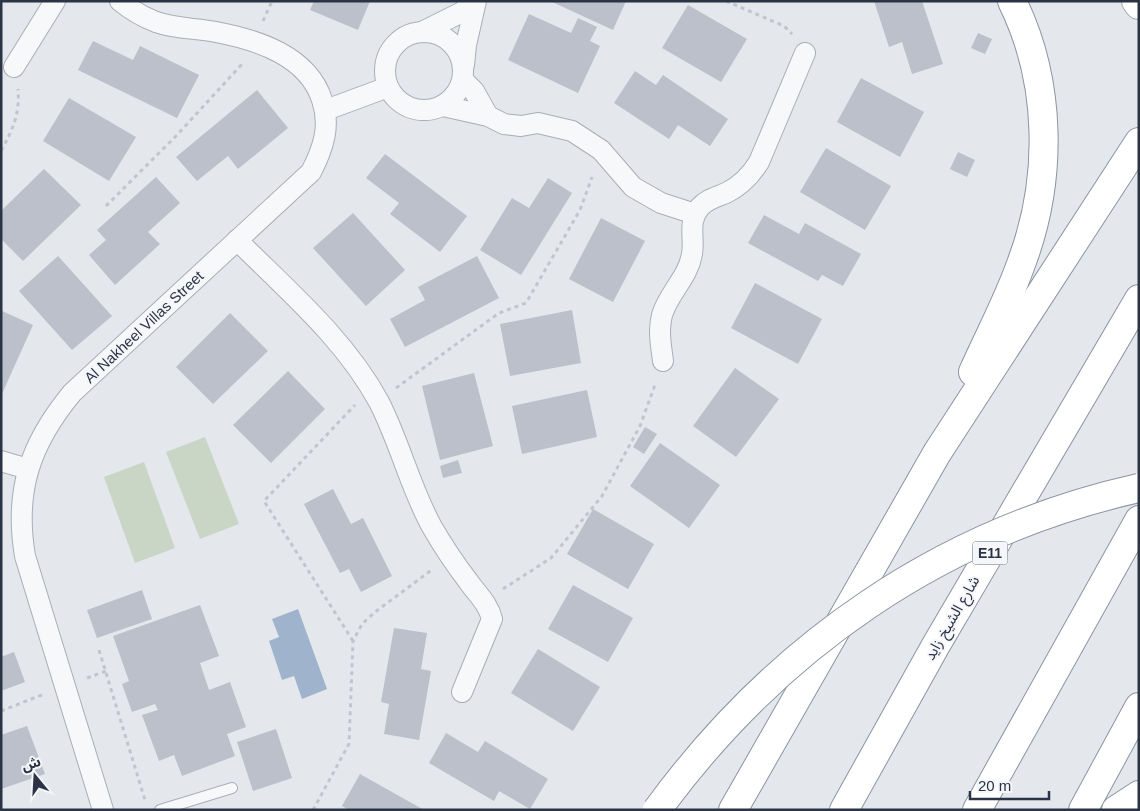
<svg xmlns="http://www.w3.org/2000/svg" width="1140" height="811" font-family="Arial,'Noto Sans Arabic',sans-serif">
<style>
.green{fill:#c9d6c5}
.water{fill:#9fb4cc}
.building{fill:#bbc0ca}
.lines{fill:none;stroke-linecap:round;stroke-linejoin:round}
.service-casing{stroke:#a9aeb7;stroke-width:12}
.minor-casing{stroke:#a9aeb7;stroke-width:22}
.primary-casing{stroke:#a3abb8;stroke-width:30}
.motorway-casing{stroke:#8b94a3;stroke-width:30}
.path{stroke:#c2c5cb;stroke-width:3;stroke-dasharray:4 4;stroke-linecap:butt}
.service{stroke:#f7f8fa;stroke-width:10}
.minor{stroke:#f7f8fa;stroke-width:20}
.primary{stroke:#fff;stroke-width:28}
.motorway{stroke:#fff;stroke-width:28}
.motorway-bridge-casing{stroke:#8b94a3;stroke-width:30;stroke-linecap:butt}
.motorway-bridge{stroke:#fff;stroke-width:28}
.labels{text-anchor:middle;stroke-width:4;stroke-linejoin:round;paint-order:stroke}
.shield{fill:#f4f6f9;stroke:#676e7b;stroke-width:1}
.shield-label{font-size:14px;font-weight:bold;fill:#2b3445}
.street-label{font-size:15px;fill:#2b3445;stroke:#f4f6f9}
</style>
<rect width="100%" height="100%" fill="#e4e7ec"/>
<!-- green -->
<g class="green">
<polygon points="205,437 239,524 200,539 166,452"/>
<polygon points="144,462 175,548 135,563 104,477"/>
</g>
<!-- water -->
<polygon class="water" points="298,609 327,689 302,699 294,676 282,680 269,641 279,637 272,619"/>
<!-- building -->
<g class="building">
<polygon points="314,1 370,1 358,30 310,10"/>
<polygon points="550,1 626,1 613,30"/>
<polygon points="874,1 922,1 943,64 912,74 902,42 889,47"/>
<polygon points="688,5 747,39 721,82 662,48"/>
<polygon points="529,14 571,33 578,18 597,27 590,41 600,46 578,93 508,60"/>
<polygon points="978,33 992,39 985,54 971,48"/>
<polygon points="93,41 133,60 140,46 199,75 177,118 78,70"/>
<polygon points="635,71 656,85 663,75 728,119 710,146 678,125 669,139 614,103"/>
<polygon points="861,78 924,112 900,157 837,122"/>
<polygon points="257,90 288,128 238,169 228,156 197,181 176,157"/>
<polygon points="69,98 136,137 109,181 43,141"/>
<polygon points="826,148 891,186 865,230 800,192"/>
<polygon points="958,152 975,160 967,177 950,169"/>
<polygon points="385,154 467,216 440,252 390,214 399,203 366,178"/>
<polygon points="44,169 81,205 23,261 1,239 1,211"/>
<polygon points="156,177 180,203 148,232 160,244 115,285 89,255 106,240 97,230"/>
<polygon points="548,178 572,193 521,275 480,250 512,198 529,208"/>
<polygon points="353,213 405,270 366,306 313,248"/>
<polygon points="764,215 799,234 805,223 861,254 843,286 822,275 818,281 748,243"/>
<polygon points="601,218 645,241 613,302 569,279"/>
<polygon points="58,256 112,316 72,350 19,291"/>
<polygon points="477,256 499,298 405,347 390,319 425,300 418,287"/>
<polygon points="755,283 822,319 798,364 731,328"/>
<polygon points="572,310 581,363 510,376 500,324"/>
<polygon points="2,311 33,325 1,396 1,312"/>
<polygon points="230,313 268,351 213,404 176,367"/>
<polygon points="735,368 779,399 736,457 693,426"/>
<polygon points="288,371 325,409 271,463 233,425"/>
<polygon points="474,373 493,446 440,460 422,386"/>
<polygon points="587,390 597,437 522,454 512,406"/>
<polygon points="645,427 657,434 644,454 633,447"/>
<polygon points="660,443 720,485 689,528 630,486"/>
<polygon points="458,460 462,473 443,478 440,466"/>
<polygon points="333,489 351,524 363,518 392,576 361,592 349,569 340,573 304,504"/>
<polygon points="593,509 654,544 628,589 567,554"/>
<polygon points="573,585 633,618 608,662 548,629"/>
<polygon points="142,590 152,619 97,638 87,610"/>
<polygon points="200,605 219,656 200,663 209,690 230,682 246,727 227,734 235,756 182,776 174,755 159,761 142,715 158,710 155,704 132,712 122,684 129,681 113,636"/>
<polygon points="394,628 427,633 421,669 431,671 419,740 384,734 389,704 381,702"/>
<polygon points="538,649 600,687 573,731 511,693"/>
<polygon points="14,652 25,682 1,691 1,657"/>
<polygon points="27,726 45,774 1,789 1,735"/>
<polygon points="276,729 292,778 253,791 237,742"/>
<polygon points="446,733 478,752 485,741 548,779 530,809 499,791 494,801 429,763"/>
<polygon points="360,774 424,810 349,810 342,806"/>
</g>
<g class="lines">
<defs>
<polyline id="service" points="160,810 232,788"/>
<g id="minor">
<polyline points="424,31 462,12 474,1"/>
<circle cx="424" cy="71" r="39"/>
<polyline points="464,65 466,45 476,1"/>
<polyline points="14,67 55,1"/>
<polyline points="463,80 474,91 488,116"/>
<polyline points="443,106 488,116 504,124 521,126 538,123 572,131 601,150 633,187 661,203 695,214"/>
<polyline points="326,110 388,87"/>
<path d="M237,240C288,291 345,339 379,402C400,443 410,487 432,527C443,546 455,564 468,581C477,594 488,603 492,619L462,692"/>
<path d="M663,361C661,346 658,330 662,315C669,292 688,278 692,254C695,237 687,222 700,207C707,199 717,197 726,193C741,186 751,175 759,162L805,53"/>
<polyline points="1,461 28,469"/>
<path d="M103,810L25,556C14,491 30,444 72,393L311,172C323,149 331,126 322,100C308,56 258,40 216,32C196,28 176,29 156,22C143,17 131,10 120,1"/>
</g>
<polyline id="primary" points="1136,1 1139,5"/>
<g id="motorway">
<path d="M973,372C989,336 1008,301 1021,264C1053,180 1052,82 1012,1"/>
<polyline points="733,810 937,453 1139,142"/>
<polyline points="844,810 936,645 1139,299"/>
<polyline points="977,810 1139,520"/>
<polyline points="1083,810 1139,707"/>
<polyline points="1116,810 1139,795"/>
</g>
</defs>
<!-- service casing -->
<use href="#service" class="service-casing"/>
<!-- minor casing -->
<use href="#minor" class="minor-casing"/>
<!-- primary casing -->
<use href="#primary" class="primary-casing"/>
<!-- motorway casing -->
<use href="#motorway" class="motorway-casing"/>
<!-- path -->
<g class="path">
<polyline points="726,1 784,26 792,34"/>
<polyline points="263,21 272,1"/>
<path d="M1,151C13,129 20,114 18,89"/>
<polyline points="106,206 177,135 243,63"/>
<polyline points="396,388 499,313 526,303 580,210 592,177"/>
<polyline points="503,589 551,558 602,496 640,426 656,382"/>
<polyline points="353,641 264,501 355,405"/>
<polyline points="99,650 145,800"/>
<polyline points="87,678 106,671"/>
<polyline points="1,711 44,694"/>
<polyline points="313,810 349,744 353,641 362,624 375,612 433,569"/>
</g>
<!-- service -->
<use href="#service" class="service"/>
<!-- minor -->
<use href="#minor" class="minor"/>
<!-- primary -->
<use href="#primary" class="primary"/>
<!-- motorway -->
<use href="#motorway" class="motorway"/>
<defs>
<path id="motorway-bridge" d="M657,810C776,647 941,532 1139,488"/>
</defs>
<!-- motorway-bridge casing -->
<use href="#motorway-bridge" class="motorway-bridge-casing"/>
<!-- motorway-bridge -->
<use href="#motorway-bridge" class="motorway-bridge"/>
</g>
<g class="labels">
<!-- shield labels -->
<rect class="shield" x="972.5" y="541.5" width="35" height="23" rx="4"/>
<g class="shield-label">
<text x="990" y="558">E11</text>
</g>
<!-- street labels -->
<g class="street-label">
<text transform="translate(144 327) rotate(-43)" y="5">Al Nakheel Villas Street</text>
<text transform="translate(952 618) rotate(-60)" y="5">شارع الشيخ زايد</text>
</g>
</g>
<!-- border -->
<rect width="1140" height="811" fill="none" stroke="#2b3445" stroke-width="5"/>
<!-- north arrow -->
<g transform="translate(35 776) rotate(342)" stroke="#f4f6f9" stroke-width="4" paint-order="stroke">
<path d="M0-4L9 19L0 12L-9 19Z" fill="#2b3445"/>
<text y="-8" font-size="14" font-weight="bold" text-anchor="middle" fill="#2b3445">ش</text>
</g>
<!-- scale -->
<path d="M970 791v8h79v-8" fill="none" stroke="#2b3445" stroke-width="2.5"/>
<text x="978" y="791" font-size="15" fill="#2b3445" stroke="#f4f6f9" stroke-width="4" paint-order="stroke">20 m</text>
</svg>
